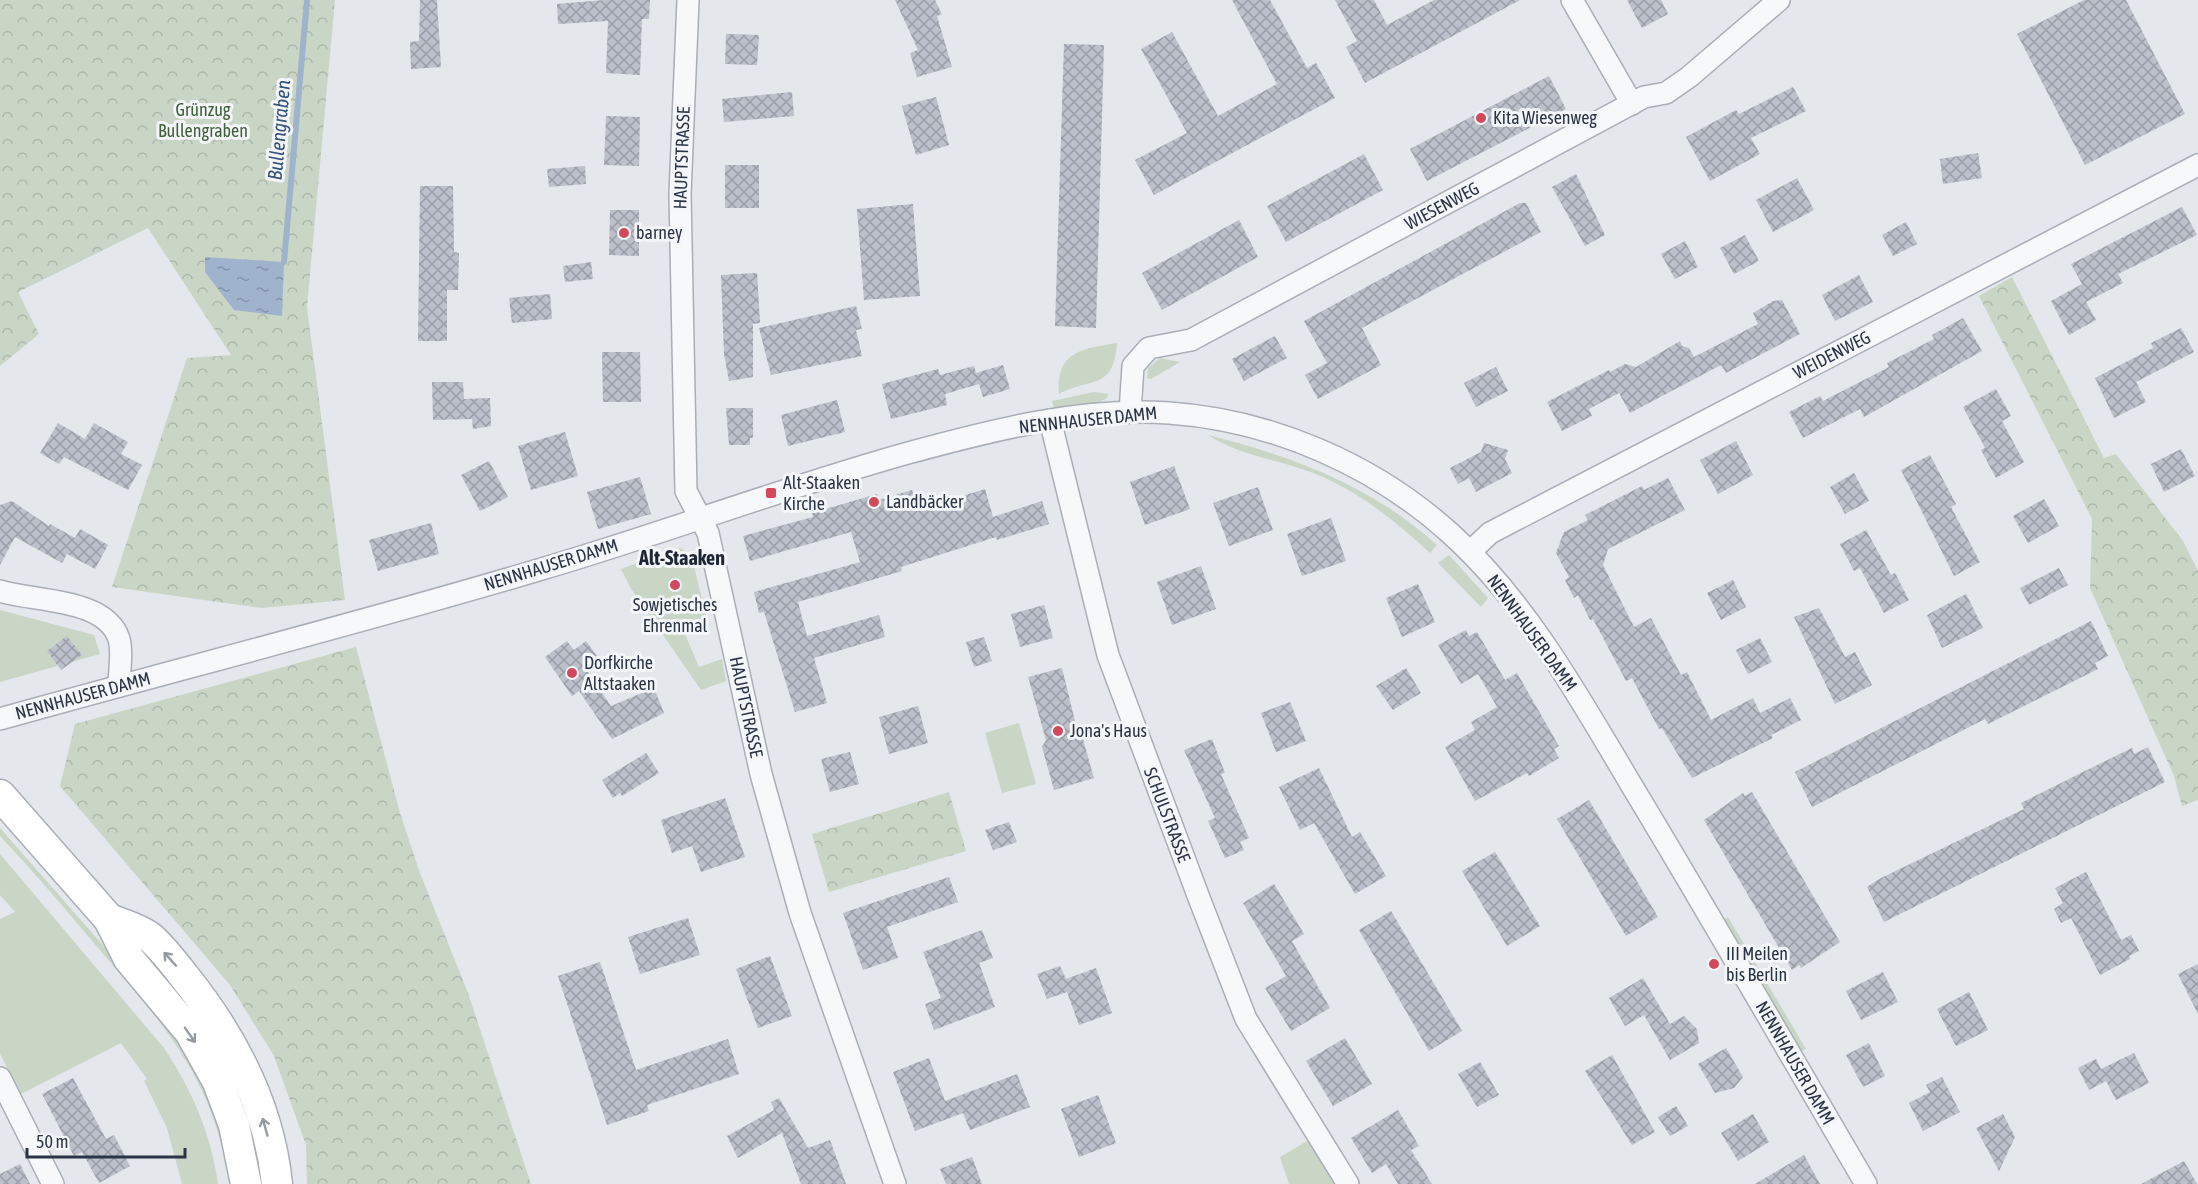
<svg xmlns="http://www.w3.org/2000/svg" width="2198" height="1184" font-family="'Asap Condensed',sans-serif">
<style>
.green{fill:#c9d6c5}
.forest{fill:url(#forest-crowns)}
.water{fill:url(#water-ripples)}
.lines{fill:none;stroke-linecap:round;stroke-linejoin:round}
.stream{stroke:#9fb4cc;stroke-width:6}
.building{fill:url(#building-cross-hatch)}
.street-casing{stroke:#a9aeb7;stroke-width:24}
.secondary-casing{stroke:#a9aeb7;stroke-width:33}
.street{stroke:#f7f8fa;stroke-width:21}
.secondary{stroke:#fff;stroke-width:30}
.oneway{stroke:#959aa2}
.poi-dot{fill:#d1495b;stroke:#f4f6f9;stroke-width:2}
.labels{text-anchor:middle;stroke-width:6;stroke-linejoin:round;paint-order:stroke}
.park-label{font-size:18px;fill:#3f6138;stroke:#f4f6f9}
.poi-label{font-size:18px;fill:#2b3445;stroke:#f4f6f9;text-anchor:start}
.street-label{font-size:18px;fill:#2b3445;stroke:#f4f6f9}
.water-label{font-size:20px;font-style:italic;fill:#34527a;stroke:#f4f6f9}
.neighbourhood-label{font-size:20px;font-weight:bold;fill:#1d2536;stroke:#f4f6f9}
</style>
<defs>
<pattern id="forest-crowns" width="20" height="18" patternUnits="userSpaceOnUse" patternTransform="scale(1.5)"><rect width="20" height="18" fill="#c9d6c5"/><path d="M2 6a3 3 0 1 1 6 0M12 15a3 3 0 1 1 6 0" fill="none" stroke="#adb8ab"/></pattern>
<pattern id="water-ripples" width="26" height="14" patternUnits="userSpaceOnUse" patternTransform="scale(1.5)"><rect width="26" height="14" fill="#9fb4cc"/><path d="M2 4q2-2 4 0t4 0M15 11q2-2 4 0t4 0" fill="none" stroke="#8293a7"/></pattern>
<pattern id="building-cross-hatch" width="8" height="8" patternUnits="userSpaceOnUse" patternTransform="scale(1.5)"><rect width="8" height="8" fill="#bbc0ca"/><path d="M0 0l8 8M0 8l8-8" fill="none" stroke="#989da6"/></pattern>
</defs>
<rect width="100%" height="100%" fill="#e4e7ec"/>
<!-- green -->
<g class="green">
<path d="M1117,343C1114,391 1090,377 1059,394C1056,351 1082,349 1117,343Z"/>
<polygon points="1160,358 1180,362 1151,379 1147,378 1148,368"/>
<polygon points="1094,392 1108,394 1107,398 1097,403 1054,408 1052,401"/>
<path d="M1208,435C1292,456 1372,486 1437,545L1430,553C1394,520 1355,488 1308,471C1275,459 1238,455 1208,435Z"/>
<polygon points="680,548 691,554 708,624 684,632 699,667 722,659 726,681 701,690 630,587 621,569"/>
<polygon points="1449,555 1488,598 1481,607 1438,563"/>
<polygon points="0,610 94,635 100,654 0,682"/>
<polygon points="1019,723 1036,784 1002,793 985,733"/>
<path d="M0,828L158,1008L204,1078L236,1184H230C213,1079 166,1027 99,949C67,911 34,872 0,836Z"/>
<path d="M0,854L164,1048C192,1090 211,1134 218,1184H182L167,1128L144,1081L147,1079L121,1043L21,1094L0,1054V919L15,912L0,895Z"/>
<polygon points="1728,917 1806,1049 1801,1051 1723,920"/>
<polygon points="1309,1140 1335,1184 1289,1184 1280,1157"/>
</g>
<!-- forest -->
<g class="forest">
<polygon points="0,0 335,0 307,307 345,600 262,608 112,587 187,358 231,355 148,228 18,292 39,334 0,366"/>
<polygon points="2012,277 2104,458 2116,454 2183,541 2198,571 2198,800 2182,806 2174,776 2090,588 2092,519 1979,296"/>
<polygon points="356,647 400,813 420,873 468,993 531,1184 307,1184 306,1145 274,1056 230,985 60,786 75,724"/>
<polygon points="949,792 966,851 829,892 812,834"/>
</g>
<!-- water -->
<polygon class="water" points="205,257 284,262 282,316 234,310 205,272"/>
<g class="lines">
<!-- stream -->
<polyline class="stream" points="284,262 307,0"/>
</g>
<!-- building -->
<g class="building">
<polygon points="420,0 437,0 441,67 411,69 410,42 419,41"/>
<polygon points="604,0 650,0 649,19 642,19 640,75 606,73 608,21 558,24 557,4"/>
<polygon points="895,0 935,0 942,14 937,16 952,67 917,77 910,53 918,50"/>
<polygon points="1232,0 1270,0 1307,68 1316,63 1335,98 1154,195 1135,160 1187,133 1141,49 1172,32 1218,116 1277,84"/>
<polygon points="1335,0 1374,0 1387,25 1434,0 1520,0 1365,83 1346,47 1357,41"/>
<polygon points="1627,0 1661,0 1668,14 1642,28"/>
<polygon points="2084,0 2126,0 2185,114 2085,165 2017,34"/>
<polygon points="726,34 759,35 757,65 725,64"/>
<polygon points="1064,44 1104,45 1096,328 1055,326"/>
<polygon points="1549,76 1566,109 1427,181 1410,149"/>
<polygon points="1793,87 1806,111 1751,138 1760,154 1710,181 1686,137 1736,110 1739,114"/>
<polygon points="792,92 794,116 724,122 722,99"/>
<polygon points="936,97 949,145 916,155 902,106"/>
<polygon points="606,116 640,117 639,166 604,165"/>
<polygon points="1978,153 1982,178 1943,184 1940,159"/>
<polygon points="1364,154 1383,190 1286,242 1267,206"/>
<rect x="725" y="165" width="34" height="43"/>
<polygon points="585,166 586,184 549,187 547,169"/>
<polygon points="1576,174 1605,235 1585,246 1552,187"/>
<polygon points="1797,178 1814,210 1773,232 1756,200"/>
<polygon points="420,186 453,186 454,252 459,253 458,290 447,290 447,341 418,341"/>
<polygon points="1520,203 1526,203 1541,232 1362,328 1381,365 1318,399 1305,375 1327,363 1304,321"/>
<polygon points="913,204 920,296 864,300 857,209"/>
<polygon points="2182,207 2197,235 2118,274 2123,283 2086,302 2096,320 2069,335 2051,301 2082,284 2071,264"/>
<polygon points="610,210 639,210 639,256 609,255"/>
<polygon points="1239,220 1258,257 1162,310 1142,273"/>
<polygon points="1906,222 1917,244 1893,256 1882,235"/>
<polygon points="1745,235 1759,261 1734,274 1720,248"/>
<polygon points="1685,241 1698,267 1675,279 1661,254"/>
<polygon points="591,262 593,279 565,282 563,266"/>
<polygon points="757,273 760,323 753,324 753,377 729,381 724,354 721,275"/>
<polygon points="1859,275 1873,302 1835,321 1822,295"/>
<polygon points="550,294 552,319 512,323 509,298"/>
<polygon points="1782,300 1800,334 1726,373 1721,365 1630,413 1619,393 1589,409 1592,416 1562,431 1547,402 1609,370 1610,372 1625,364 1636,367 1680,341 1682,346 1689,348 1694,357 1758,324 1753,313 1773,301"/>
<polygon points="856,306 862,329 856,330 862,356 771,375 759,328"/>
<polygon points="1963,318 1982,351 1864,417 1860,409 1803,438 1789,412 1820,396 1823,401 1889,367 1887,363 1934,339 1932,335"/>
<polygon points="2181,328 2194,352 2136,382 2146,402 2114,418 2095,378 2153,348 2151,343"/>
<polygon points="1275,336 1287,358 1244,381 1232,359"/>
<polygon points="602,352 640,352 641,402 603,402"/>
<polygon points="1003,365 1010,389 983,397 979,384 945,394 947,405 891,419 882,384 938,369 940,375 974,366 976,373"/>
<polygon points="1496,367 1508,391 1476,407 1464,383"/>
<polygon points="432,382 463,382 464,399 490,398 491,426 473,429 472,419 433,420"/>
<polygon points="1996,389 2011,416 2002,421 2024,462 1996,478 1981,450 1985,448 1963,407"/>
<polygon points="837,400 845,432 788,446 781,415"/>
<polygon points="726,408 753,408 753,438 750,438 750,445 729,445"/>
<polygon points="58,423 85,439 94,423 128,442 121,454 142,465 128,490 64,457 59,464 40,453"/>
<polygon points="565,432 578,476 531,490 518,446"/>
<polygon points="1736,441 1753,475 1718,494 1700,460"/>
<polygon points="1484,443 1508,450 1505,459 1512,473 1476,492 1469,478 1458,484 1450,468 1481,452"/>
<polygon points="2181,449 2195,476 2164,492 2151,464"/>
<polygon points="1930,455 1956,504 1951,507 1980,562 1954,576 1901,470"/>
<polygon points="489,461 508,497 480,511 461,475"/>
<polygon points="1174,466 1190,509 1145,525 1130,482"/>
<polygon points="1854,473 1869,501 1845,514 1830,487"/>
<polygon points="640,477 651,514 598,529 587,492"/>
<polygon points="1668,478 1685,510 1608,549 1603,565 1634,627 1651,618 1681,675 1687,672 1711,720 1753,698 1760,713 1790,698 1801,720 1771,735 1773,738 1692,778 1662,728 1659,729 1632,678 1626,681 1593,619 1590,620 1578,595 1574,598 1565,580 1569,577 1556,553 1564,532 1588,520 1585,515 1642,486 1644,490"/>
<polygon points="1258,487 1273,530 1229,546 1213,503"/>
<polygon points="985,489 993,517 1042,501 1049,524 997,540 996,537 901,567 902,571 798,602 807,636 879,615 885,637 814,658 827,703 795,712 764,612 759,613 754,592 860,562 851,532 750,561 743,536 813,517 812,513 877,494 879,500 912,490 918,510"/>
<polygon points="2044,499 2059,526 2028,543 2013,516"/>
<polygon points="12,501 49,526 50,524 75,538 80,529 108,545 95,569 67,554 62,563 15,537 0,565 0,505"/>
<polygon points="1331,518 1346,561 1302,576 1287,534"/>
<polygon points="431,523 439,554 378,571 369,540"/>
<polygon points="1866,530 1891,575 1895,573 1909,600 1884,613 1860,568 1854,571 1840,544"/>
<polygon points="1201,566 1216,609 1172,625 1157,582"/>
<polygon points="2059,568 2068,585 2029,605 2020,588"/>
<polygon points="1733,580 1746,607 1721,620 1707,593"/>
<polygon points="1418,584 1435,622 1402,637 1386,598"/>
<polygon points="1966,594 1983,628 1942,648 1927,615"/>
<polygon points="1044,605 1053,638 1020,647 1011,614"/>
<polygon points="1819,608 1845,657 1855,652 1872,685 1835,704 1794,617"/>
<polygon points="2091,621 2108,656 2095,663 2098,669 1988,724 1985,719 1812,807 1795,772"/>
<polygon points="1466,630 1469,636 1477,632 1505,680 1517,673 1559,746 1554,749 1559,758 1529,776 1527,773 1475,801 1445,747 1475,730 1471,722 1497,707 1478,674 1461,684 1438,645"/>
<polygon points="67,636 82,655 61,670 47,651"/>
<polygon points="984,637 992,661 974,667 966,642"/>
<polygon points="1760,638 1772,662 1748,674 1736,650"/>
<polygon points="567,641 574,650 586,641 597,656 583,665 611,706 654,688 664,713 612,739 579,691 572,696 545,657"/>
<polygon points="1062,668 1079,737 1082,736 1094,778 1054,790 1042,747 1046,740 1028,677"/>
<polygon points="1406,668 1421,693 1393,710 1376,686"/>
<polygon points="1290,702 1306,741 1276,752 1261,713"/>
<polygon points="918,706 928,743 889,754 879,717"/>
<polygon points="1212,739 1225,773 1221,774 1249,838 1240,842 1244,850 1225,858 1208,821 1215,818 1184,750"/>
<polygon points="2148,747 2165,782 1884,922 1867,887 1879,879 2024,809 2021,803 2085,771 2132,748 2134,754"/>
<polygon points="850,752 859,784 830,792 821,759"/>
<polygon points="646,753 659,773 622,796 620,793 613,798 602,780"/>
<polygon points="1319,768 1352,837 1360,832 1386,876 1355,894 1314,823 1300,830 1279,787"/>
<polygon points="1752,792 1840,942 1801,968 1799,965 1792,970 1704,820 1743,793 1745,796"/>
<polygon points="725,798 745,857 701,872 692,846 672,853 661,820"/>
<polygon points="1589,800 1658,917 1626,936 1557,819"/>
<polygon points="1009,822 1017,842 993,850 985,830"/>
<polygon points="1495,852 1540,926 1507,946 1462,871"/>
<polygon points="2086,872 2121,940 2131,935 2139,951 2129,956 2130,959 2100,975 2071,918 2061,923 2054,909 2063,903 2055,888"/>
<polygon points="949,877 958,902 887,927 898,958 863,970 843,913"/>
<polygon points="1274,884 1304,934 1292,941 1330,1008 1291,1031 1265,988 1286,976 1243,903"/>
<polygon points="1391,911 1462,1031 1429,1051 1359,930"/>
<polygon points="688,918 700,955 640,974 628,937"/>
<polygon points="982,930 993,958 979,963 995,1007 934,1030 925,1004 941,998 923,952"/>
<polygon points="770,956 792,1016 758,1028 736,969"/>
<polygon points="600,962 636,1070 728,1039 739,1074 647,1105 649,1111 607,1125 558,976"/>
<polygon points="2198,964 2198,1014 2178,974"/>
<polygon points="1060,966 1066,979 1096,968 1112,1013 1079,1025 1067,992 1047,999 1037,974"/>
<polygon points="1883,972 1898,1002 1861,1020 1846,991"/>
<polygon points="1643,978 1670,1024 1684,1016 1697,1029 1699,1043 1670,1060 1644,1015 1625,1026 1609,998"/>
<polygon points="1969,992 1988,1030 1956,1046 1937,1009"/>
<polygon points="1345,1038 1372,1084 1333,1106 1306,1061"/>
<polygon points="1869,1043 1885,1076 1863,1087 1846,1055"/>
<polygon points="1726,1048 1743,1077 1734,1088 1715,1093 1698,1064"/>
<polygon points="2134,1053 2149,1083 2116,1100 2106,1081 2089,1090 2078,1068 2096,1059 2101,1069"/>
<polygon points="1612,1055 1655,1132 1632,1145 1585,1071"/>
<polygon points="929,1058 945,1101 1017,1074 1030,1107 970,1130 963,1113 915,1131 893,1072"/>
<polygon points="1480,1062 1499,1095 1477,1107 1458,1074"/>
<polygon points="1942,1077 1960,1112 1923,1131 1909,1103 1930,1092 1926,1085"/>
<polygon points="73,1078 106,1139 114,1135 130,1166 99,1183 82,1152 74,1156 42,1094"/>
<polygon points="1098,1095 1116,1143 1079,1157 1061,1109"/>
<polygon points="779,1098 808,1148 830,1140 846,1184 801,1184 782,1133 738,1158 727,1136 774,1110 771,1102"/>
<polygon points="1676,1106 1688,1126 1670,1136 1658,1117"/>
<polygon points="1398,1110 1419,1146 1411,1150 1432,1184 1398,1184 1386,1164 1372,1173 1351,1138"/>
<polygon points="1753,1114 1769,1142 1738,1161 1721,1133"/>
<polygon points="2003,1114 2015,1137 1999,1171 1976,1128"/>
<polygon points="1804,1155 1820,1184 1755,1184"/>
<polygon points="972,1157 982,1184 946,1184 940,1169"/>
<polygon points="2184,1161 2197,1184 2141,1184"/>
<polygon points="20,1164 30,1184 0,1184 0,1174"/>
</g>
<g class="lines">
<defs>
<g id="street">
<polyline points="688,0 680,194 686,491 708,533 761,774 800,913 895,1184"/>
<polyline points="1572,0 1632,104"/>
<polyline points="1130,412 1133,366 1149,348 1191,340 1644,97 1666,93 1689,77 1779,0"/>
<polyline points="1050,420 1108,655 1199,898 1246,1019 1348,1184"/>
<polyline points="1470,552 1490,533 2198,165"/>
<path d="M0,591C36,602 106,598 119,639C123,653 119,671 119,686"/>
<path d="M0,719C182,668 365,622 545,568C667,532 786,487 908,453C992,430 1082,407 1169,413C1272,420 1375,465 1451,534C1533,608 1587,712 1644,806C1719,931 1792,1058 1866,1184"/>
<polyline points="0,1078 53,1184"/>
</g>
<g id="secondary">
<polyline points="0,795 109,919 129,959 190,1032 218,1082 234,1125 246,1184"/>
<path d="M109,919C121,924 140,929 151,938C163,949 174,963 184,976C233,1037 269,1105 277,1184"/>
</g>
</defs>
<!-- street casing -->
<use href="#street" class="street-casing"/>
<!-- secondary casing -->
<use href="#secondary" class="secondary-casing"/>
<!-- street -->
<use href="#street" class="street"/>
<!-- secondary -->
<use href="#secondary" class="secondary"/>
</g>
<!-- one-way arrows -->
<defs><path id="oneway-shaft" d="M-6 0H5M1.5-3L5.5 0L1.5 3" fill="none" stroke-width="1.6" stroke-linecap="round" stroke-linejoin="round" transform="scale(1.5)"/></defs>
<g class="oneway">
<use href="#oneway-shaft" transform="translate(170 959) rotate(-132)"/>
<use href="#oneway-shaft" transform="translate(190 1035) rotate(55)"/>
<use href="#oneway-shaft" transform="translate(265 1127) rotate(-106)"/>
</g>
<!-- markers -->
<g class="poi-dot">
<circle cx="1481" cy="118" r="6"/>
<circle cx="624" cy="233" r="6"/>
<rect x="765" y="487" width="12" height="12" rx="3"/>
<circle cx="874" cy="502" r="6"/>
<circle cx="675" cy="585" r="6"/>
<circle cx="572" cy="673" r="6"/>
<circle cx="1058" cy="731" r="6"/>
<circle cx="1714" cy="964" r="6"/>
</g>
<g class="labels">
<!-- park labels -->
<g class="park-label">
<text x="203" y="116">Grünzug<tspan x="203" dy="21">Bullengraben</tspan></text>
</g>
<!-- poi labels -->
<g class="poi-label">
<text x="1493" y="124">Kita Wiesenweg</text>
<text x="636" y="239">barney</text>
<text x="783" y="489">Alt-Staaken<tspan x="783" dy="21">Kirche</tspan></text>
<text x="886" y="508">Landbäcker</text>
<text x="675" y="611" text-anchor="middle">Sowjetisches<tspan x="675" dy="21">Ehrenmal</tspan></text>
<text x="584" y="669">Dorfkirche<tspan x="584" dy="21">Altstaaken</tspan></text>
<text x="1070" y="737">Jona's Haus</text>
<text x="1726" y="960">III Meilen<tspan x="1726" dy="21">bis Berlin</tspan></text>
</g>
<!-- street labels -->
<g class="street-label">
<text transform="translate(682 158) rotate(-88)" y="6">HAUPTSTRASSE</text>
<text transform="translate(1442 206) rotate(-28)" y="6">WIESENWEG</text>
<text transform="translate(1832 355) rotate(-27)" y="6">WEIDENWEG</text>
<text transform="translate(1088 420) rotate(-6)" y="6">NENNHAUSER DAMM</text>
<text transform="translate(551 565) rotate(-17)" y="6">NENNHAUSER DAMM</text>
<text transform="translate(1532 633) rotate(54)" y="6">NENNHAUSER DAMM</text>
<text transform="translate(83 696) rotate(-15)" y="6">NENNHAUSER DAMM</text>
<text transform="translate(746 707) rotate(78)" y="6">HAUPTSTRASSE</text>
<text transform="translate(1167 815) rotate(69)" y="6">SCHULSTRASSE</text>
<text transform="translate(1795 1063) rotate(60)" y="6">NENNHAUSER DAMM</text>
</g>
<!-- water labels -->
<g class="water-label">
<text transform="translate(279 130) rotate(-85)" y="7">Bullengraben</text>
</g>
<!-- neighbourhood labels -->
<g class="neighbourhood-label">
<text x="682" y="565">Alt-Staaken</text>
</g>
</g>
<!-- scale -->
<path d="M27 1148v9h158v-9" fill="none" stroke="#2b3445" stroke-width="3"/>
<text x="36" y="1148" font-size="18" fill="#2b3445" stroke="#f4f6f9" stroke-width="4.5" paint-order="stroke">50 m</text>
</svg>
